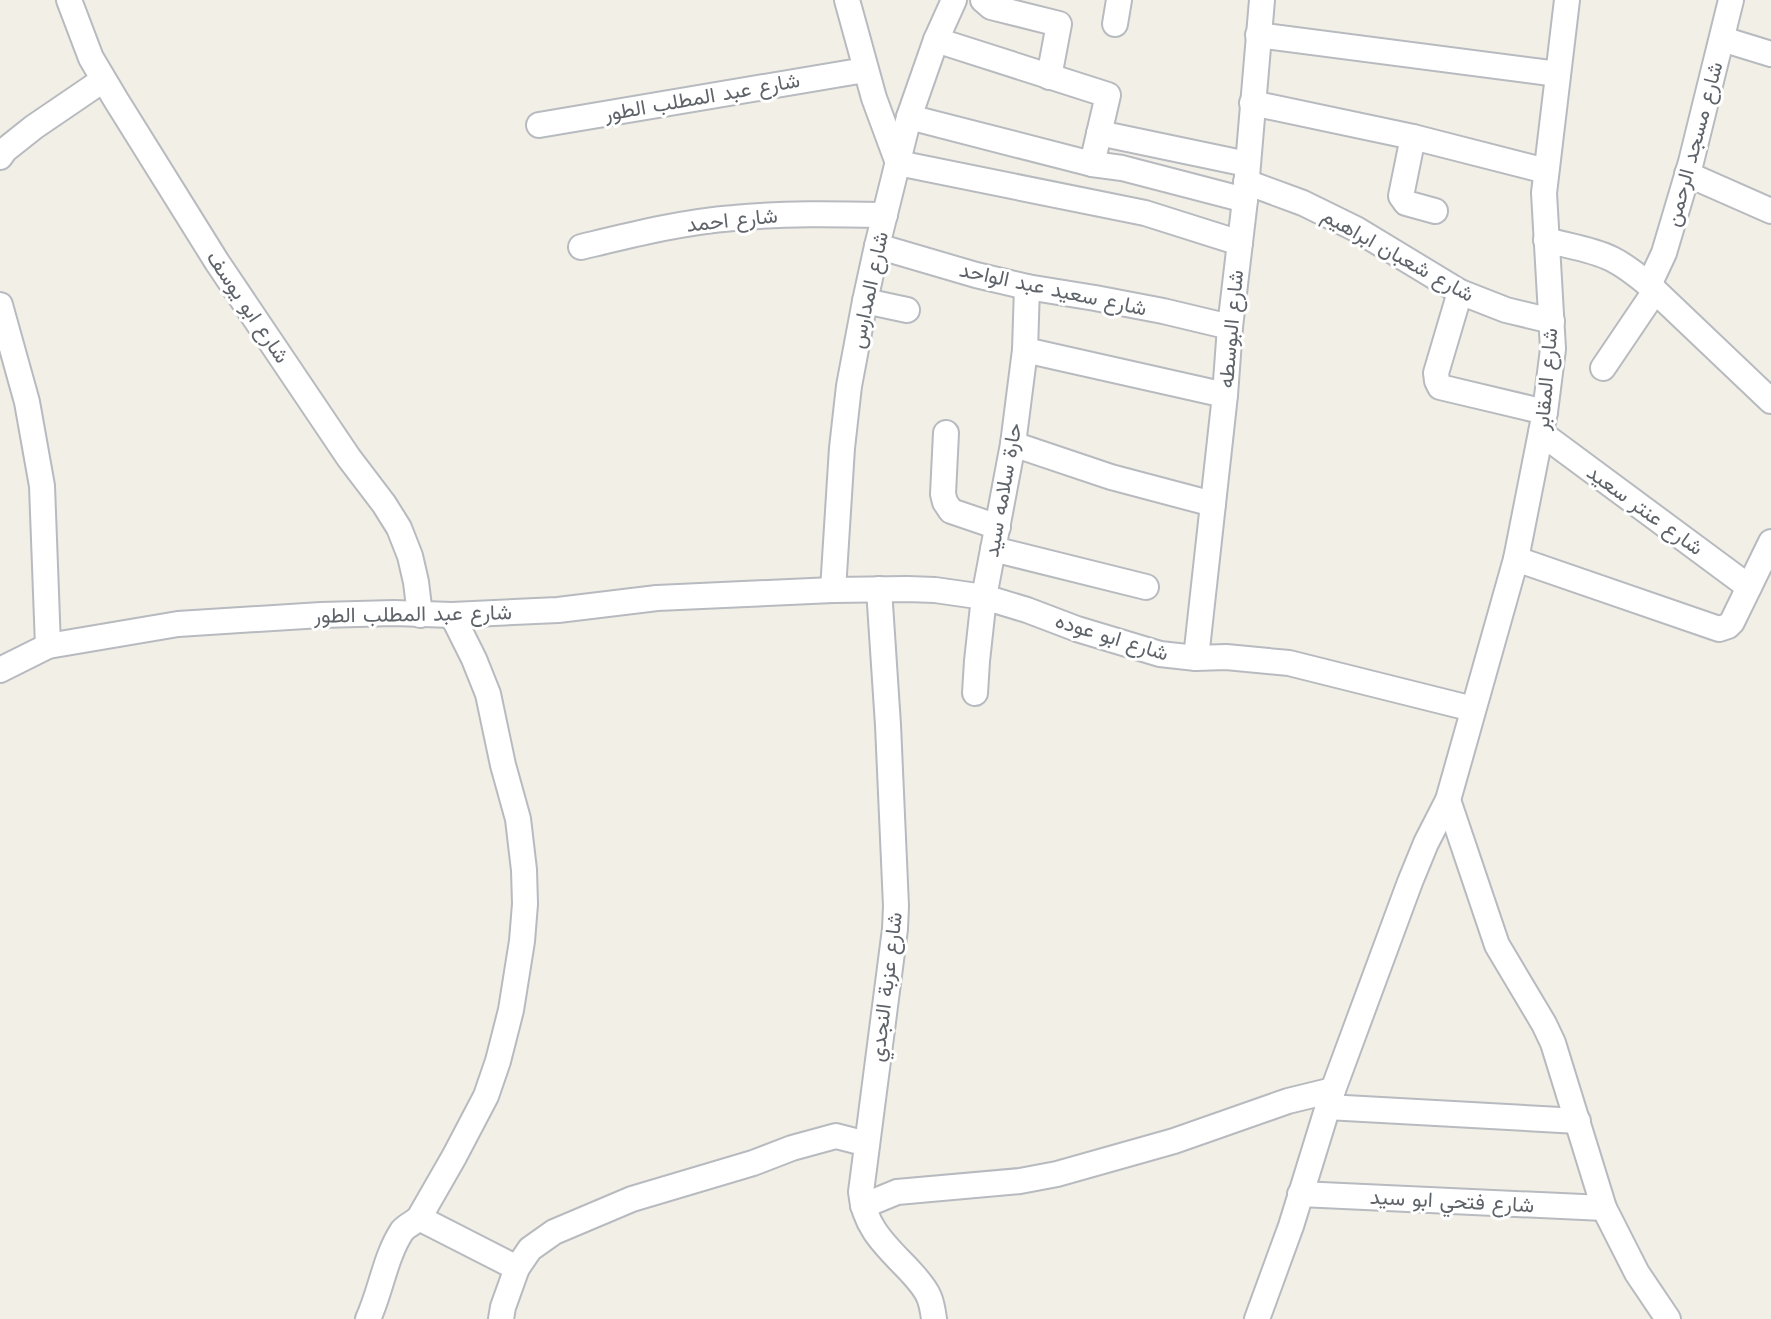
<svg xmlns="http://www.w3.org/2000/svg" width="1771" height="1319" font-family="'Work Sans',Vazirmatn,sans-serif">
<style>
.lines{fill:none;stroke-linecap:round;stroke-linejoin:round}
.minor-casing{stroke:#b7babf;stroke-width:28}
.minor{stroke:#fff;stroke-width:24}
.labels{text-anchor:middle;stroke-width:6;stroke-linejoin:round;paint-order:stroke}
.street-label{font-size:21px;fill:#5e6369;stroke:#fff}
</style>
<rect width="100%" height="100%" fill="#f2efe7"/>
<g class="lines">
<defs>
<g id="minor">
<polyline points="69,0 91,58 116,100 217,262 349,458 384,504 399,528 410,556 416,582 420,615"/>
<polyline points="847,0 874,98 898,163 1145,213 1240,243"/>
<polyline points="983,0 991,7 1059,24 1049,77"/>
<polyline points="1115,24 1119,0"/>
<polyline points="1258,35 1558,74"/>
<polyline points="1722,39 1771,54"/>
<polyline points="936,40 1108,95 1092,164"/>
<polyline points="1252,103 1413,137 1546,171"/>
<polyline points="909,117 1092,164 1122,168 1245,200"/>
<polyline points="539,125 865,70"/>
<polyline points="1099,133 1247,164"/>
<polyline points="1413,137 1401,196 1406,203 1435,211"/>
<polyline points="0,157 5,150 34,127 103,80"/>
<polyline points="1687,174 1771,211"/>
<polyline points="1246,182 1303,203 1356,229 1460,292 1506,310 1552,321"/>
<path d="M1546,240C1568,246 1592,249 1612,259C1626,266 1637,275 1649,285L1771,401"/>
<polyline points="877,246 976,275 1027,287 1095,298 1163,311 1230,327"/>
<path d="M581,247C631,235 682,222 734,218C784,213 834,214 885,215"/>
<polyline points="1649,285 1664,253 1691,162 1731,0"/>
<polyline points="1460,292 1436,373 1437,381 1440,387 1545,412"/>
<polyline points="865,301 907,310"/>
<polyline points="0,305 27,402 42,486 48,646"/>
<polyline points="1025,350 1225,395"/>
<polyline points="1603,368 1655,291"/>
<polyline points="946,433 943,494 945,502 951,511 998,527"/>
<polyline points="1541,433 1749,587"/>
<polyline points="1013,444 1111,477 1213,504"/>
<polyline points="993,549 1146,587"/>
<polyline points="1516,559 1719,629 1728,626 1732,622 1771,542"/>
<path d="M879,589L888,725L896,906L895,929L861,1192C864,1227 886,1246 909,1270C917,1279 925,1287 929,1297C932,1304 933,1312 934,1319"/>
<polyline points="833,590 842,448 849,386 865,301 877,246 909,117 936,40 954,0"/>
<polyline points="1196,658 1225,395 1230,327 1245,200 1262,0"/>
<polyline points="0,670 48,646 178,624 321,615 394,613 452,615 558,610 657,598 833,590 907,589 935,590 984,597 1027,610 1077,629 1160,654 1196,658 1226,657 1289,663 1473,709"/>
<polyline points="975,693 977,661 984,597 1013,444 1025,350 1027,287"/>
<polyline points="1448,800 1497,945 1544,1024 1553,1043 1604,1208 1637,1273 1668,1319"/>
<polyline points="1327,1107 1578,1121"/>
<polyline points="1300,1194 1604,1208"/>
<polyline points="863,1206 897,1192 1020,1181 1057,1174 1174,1141 1288,1101 1333,1090"/>
<polyline points="419,1218 517,1268 503,1307 501,1319"/>
<polyline points="517,1268 530,1249 554,1232 632,1199 753,1163 792,1148 836,1136 867,1144"/>
<path d="M368,1319C381,1291 385,1257 402,1231C407,1225 414,1223 419,1218L454,1157L486,1096L498,1061L511,1010L522,941L525,904L524,870L518,819L503,765L488,694L474,659L452,615"/>
<polyline points="1257,1319 1291,1226 1333,1090 1410,882 1426,843 1448,800 1516,559 1545,412 1553,349 1544,193 1567,0"/>
</g>
</defs>
<!-- minor casing -->
<use href="#minor" class="minor-casing"/>
<!-- minor -->
<use href="#minor" class="minor"/>
</g>
<g class="labels">
<!-- street labels -->
<g class="street-label">
<text transform="translate(702 97) rotate(-10)" y="7">شارع عبد المطلب الطور</text>
<text transform="translate(1694 144) rotate(-75)" y="7">شارع مسجد الرحمن</text>
<text transform="translate(732 220) rotate(-6)" y="7">شارع احمد</text>
<text transform="translate(1398 255) rotate(29)" y="7">شارع شعبان ابراهيم</text>
<text transform="translate(1053 289) rotate(12)" y="7">شارع سعيد عبد الواحد</text>
<text transform="translate(869 290) rotate(-78)" y="7">شارع المدارس</text>
<text transform="translate(248 307) rotate(56)" y="7">شارع ابو يوسف</text>
<text transform="translate(1231 329) rotate(-85)" y="7">شارع البوسطه</text>
<text transform="translate(1546 379) rotate(-85)" y="7">شارع المقابر</text>
<text transform="translate(1003 490) rotate(-80)" y="7">حارة سلامه سيد</text>
<text transform="translate(1645 510) rotate(36)" y="7">شارع عنتر سعيد</text>
<text transform="translate(413 614) rotate(-1)" y="7">شارع عبد المطلب الطور</text>
<text transform="translate(1112 637) rotate(17)" y="7">شارع ابو عوده</text>
<text transform="translate(886 987) rotate(-83)" y="7">شارع عزبة النجدي</text>
<text transform="translate(1452 1201) rotate(3)" y="7">شارع فتحي ابو سيد</text>
</g>
</g>
</svg>
